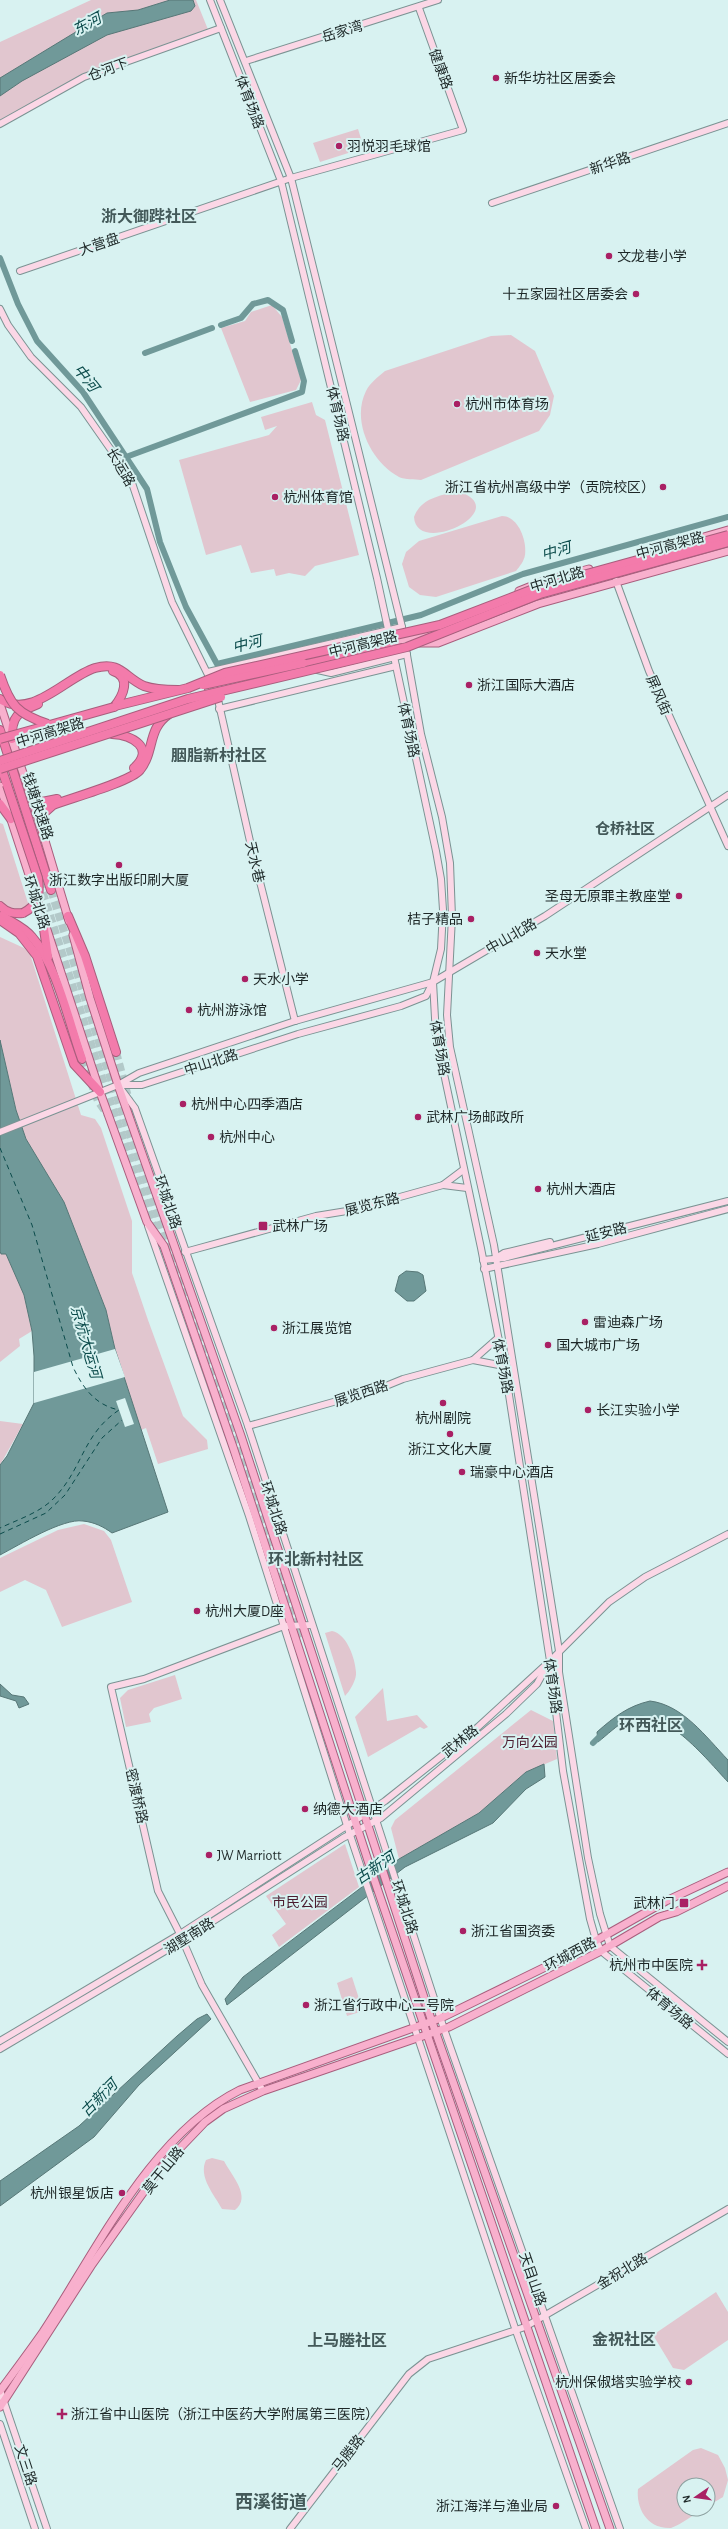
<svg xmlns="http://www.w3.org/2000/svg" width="728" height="2529" font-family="'Alegreya Sans','Noto Sans SC',sans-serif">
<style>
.green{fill:#e1c6cf}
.water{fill:#709999;stroke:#577777}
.pier{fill:#d8f2f1}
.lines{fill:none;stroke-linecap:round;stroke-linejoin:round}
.canal{stroke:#709999;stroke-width:6}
.ferry{stroke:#0b4b4b;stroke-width:1;stroke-dasharray:5 4;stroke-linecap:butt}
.highway-tunnel{stroke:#b3c9c9;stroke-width:8;stroke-dasharray:8 4;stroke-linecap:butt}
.secondary-casing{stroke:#7b9393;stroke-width:8}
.primary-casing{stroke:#a85e7d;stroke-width:9}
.highway-casing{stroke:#a85e7d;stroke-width:10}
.secondary{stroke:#fbd7e6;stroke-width:6}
.primary{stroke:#f8b0cd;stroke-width:7}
.highway{stroke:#f37bab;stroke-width:8}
.highway-bridge-casing{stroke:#a85e7d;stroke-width:10;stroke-linecap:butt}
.highway-bridge{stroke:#f37bab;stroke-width:8}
.poi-dot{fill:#a92064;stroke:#d8f2f1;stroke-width:1.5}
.labels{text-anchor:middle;stroke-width:4;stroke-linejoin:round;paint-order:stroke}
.street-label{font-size:14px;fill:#1d2727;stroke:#d8f2f1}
.poi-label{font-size:14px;fill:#1d2727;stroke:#d8f2f1;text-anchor:start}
.park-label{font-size:14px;fill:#4b1c2f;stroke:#d8f2f1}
.water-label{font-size:15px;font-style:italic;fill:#0b4b4b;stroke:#d8f2f1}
.neighbourhood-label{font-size:15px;font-weight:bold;fill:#435959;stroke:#d8f2f1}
.quarter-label{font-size:16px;font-weight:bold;fill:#435959;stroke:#d8f2f1}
.district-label{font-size:18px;font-weight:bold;fill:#435959;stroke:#d8f2f1}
</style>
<rect width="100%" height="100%" fill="#d8f2f1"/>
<!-- green -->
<g class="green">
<polygon points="91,0 196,0 209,32 84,77 0,124 0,42"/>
<polygon points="358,129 364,148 320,162 313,143"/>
<polygon points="272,305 282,317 301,380 296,390 250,402 221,328 245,321 251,312"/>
<path d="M511,335L535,351L554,396L550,415L539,431L421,480C415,479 405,480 399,477C371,462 351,421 366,391C370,383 378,377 385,371L491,336Z"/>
<polygon points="312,402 316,415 325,420 359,555 315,566 305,576 289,573 276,576 274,569 251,573 241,545 206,555 179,460 269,435 277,426 265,430 261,417"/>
<path d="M457,491C517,509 416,558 414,517C421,498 440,496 457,491Z"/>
<path d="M502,516C518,516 527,540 525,555C524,561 520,566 516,571L436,597L420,595L409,587L402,564L406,552L419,541Z"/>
<polygon points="0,823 3,824 28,903 26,910 19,915 4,909 0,901"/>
<polygon points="0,937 24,948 30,954 81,1115 95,1119 101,1128 132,1221 132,1273 148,1320 183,1416 207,1440 208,1449 158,1464 146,1428 141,1430 115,1349 106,1310 64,1202 26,1139 16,1110 0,1040"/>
<polygon points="0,1251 1,1254 6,1254 24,1295 32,1331 19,1339 20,1346 0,1362"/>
<polygon points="0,1421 23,1424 0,1465"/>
<polygon points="84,1524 104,1531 111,1540 132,1602 62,1627 46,1590 25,1580 0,1592 0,1558 58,1530"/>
<path d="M332,1631C347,1634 355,1658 356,1672C357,1679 350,1691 345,1696L325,1633Z"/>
<polygon points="175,1675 182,1699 154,1708 149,1714 151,1722 126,1727 120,1698 128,1690"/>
<polygon points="383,1688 387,1721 417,1715 428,1727 424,1729 420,1727 368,1757 355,1717"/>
<polygon points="531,1710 553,1721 557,1759 526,1772 479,1813 399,1859 391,1828 395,1820"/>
<polygon points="345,1844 359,1887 279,1947 272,1935 286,1924 266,1896"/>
<polygon points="352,1977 363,2011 347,2016 337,1983"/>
<path d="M212,2158L224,2161C232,2176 252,2197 235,2210L222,2209C214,2194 198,2177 206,2160Z"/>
<polygon points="716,2292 728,2312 728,2340 684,2370 673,2368 653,2335"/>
<path d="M701,2448L718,2455L725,2468L728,2480L723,2497L708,2506V2485H684V2509H703C693,2515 682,2524 671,2528C646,2529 636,2507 638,2489L693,2450Z"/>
</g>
<!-- water -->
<g class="water">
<polygon points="170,0 193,0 195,6 191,11 107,35 22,81 0,96 0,78 107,13 138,10"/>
<path d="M0,1040L16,1110L26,1139L64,1202L106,1310L115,1349L168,1512L112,1533C104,1527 94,1522 83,1521C63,1518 19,1545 0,1555V1465L7,1456L34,1403V1356L32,1331L24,1295L6,1254H1L0,1251Z"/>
<polygon points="406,1271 418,1272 423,1275 426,1291 414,1301 407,1301 395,1291 399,1276"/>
<polygon points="0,1684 12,1695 24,1697 29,1704 19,1708 16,1701 0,1696"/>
<path d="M650,1701C683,1705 706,1737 728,1760V1782C707,1760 661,1701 627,1720C617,1725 607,1735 598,1742L597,1732C614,1717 628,1706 650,1701Z"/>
<polygon points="544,1764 545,1777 526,1789 493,1823 405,1867 227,2005 225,1999 243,1977 399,1859 479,1813 526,1772"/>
<polygon points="207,2014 211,2019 139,2085 94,2137 0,2206 0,2181 79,2126 177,2036 197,2019"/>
</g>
<!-- pier -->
<g class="pier">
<polygon points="115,1349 125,1377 34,1403 34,1372"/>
<polygon points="125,1398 134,1424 125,1427 116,1401"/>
</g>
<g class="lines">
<!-- canal -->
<g class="canal">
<polyline points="0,258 18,304 37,341 83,392 147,489 160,542 186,607 217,664 421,615 523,574 728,517"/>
<polyline points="221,325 241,318 253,304 268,300 283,310 292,341"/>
<polyline points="145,353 212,328"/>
<polyline points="126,457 302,392 304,381 295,351"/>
<polyline points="593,1743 603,1733"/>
</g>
<!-- ferry -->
<g class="ferry">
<path d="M0,1148L32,1225L73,1367C83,1388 95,1405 119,1410C83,1434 83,1467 56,1496C42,1512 19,1519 0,1528"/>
<polyline points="0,1534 46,1513 65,1495 102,1438 122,1420"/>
</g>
<!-- highway-tunnel -->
<g class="highway-tunnel">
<polyline points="39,881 99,1069 157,1236"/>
<polyline points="51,890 106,1065 304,1640"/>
<polyline points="116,1052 131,1108 132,1122"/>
<polyline points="82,1059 98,1101 107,1114"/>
<polyline points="202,1367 239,1477"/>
</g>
<defs>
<g id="secondary">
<polyline points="210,0 281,181 377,578 436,851 441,879 443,910 441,949 433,982 436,1036 481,1248 507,1382 550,1661 563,1771 590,1919 596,1940 601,1951 728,2054"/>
<polyline points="220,0 291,178 402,627 421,734 442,817 450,863 452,917 447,1015 450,1047 494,1245 559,1651 559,1672 588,1858 600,1914 610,1946 728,2042"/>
<polyline points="246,61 438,0"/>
<polyline points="0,124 84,77 221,28"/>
<polyline points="492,203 728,123"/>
<polyline points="20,271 291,178 463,130 419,8"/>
<polyline points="0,309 8,325 31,357 81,407 130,477 172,602 216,691 252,850 295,1021"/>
<polyline points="616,581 649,671 728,846"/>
<polyline points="304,667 331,673 407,654"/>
<polyline points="208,672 402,627"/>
<polyline points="219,709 396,666"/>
<polyline points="119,1085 142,1085 298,1034 401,1006 426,996 432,984"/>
<polyline points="121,1089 135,1108 248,1426 444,2029 620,2529"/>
<polyline points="0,1132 118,1085 139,1073 295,1021 433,982 545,916 728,795"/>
<polyline points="443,1185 467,1188"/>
<polyline points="148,1226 249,1516 350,1835 516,2331 586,2529"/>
<polyline points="185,1252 316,1216 353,1210 443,1185 463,1170"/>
<polyline points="496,1258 504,1253 550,1242"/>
<polyline points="483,1260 504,1258 728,1201"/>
<polyline points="484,1269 598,1244 728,1209"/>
<polyline points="473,1360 504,1366"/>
<polyline points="248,1426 376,1390 403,1379 473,1360 498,1338"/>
<polyline points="0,2041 180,1934 385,1801 478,1727 550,1661 609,1602 645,1577 728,1534"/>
<polyline points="0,2049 182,1941 343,1838 381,1818 506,1714 537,1684 547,1666"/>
<polyline points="263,2091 202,1985 180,1934 158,1891 111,1687 144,1679 284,1626 312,1625"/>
<polyline points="0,2390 47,2529"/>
<polyline points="0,2424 35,2529"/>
<polyline points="290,2529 409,2374 428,2359 525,2327 728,2209"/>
</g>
<g id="primary">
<polyline points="655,551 728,530"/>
<polyline points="519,591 544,581 589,569"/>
<polyline points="391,642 440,630 447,626"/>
<polyline points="419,643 438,643 538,604 728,551"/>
<polyline points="0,704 40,824 69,921"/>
<polyline points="0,786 100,1092 147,1222 164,1246 233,1447 373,1876 596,2529"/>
<polyline points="73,935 90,998 118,1085 241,1436 432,2022 610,2529"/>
<path d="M0,2391C14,2372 29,2352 43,2332C96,2252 151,2134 240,2090L441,2018L574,1953L666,1901L728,1872"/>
<polyline points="0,2407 91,2266 160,2169 205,2122 223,2109 263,2091 449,2027 601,1951 659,1917 676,1912 728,1886"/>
</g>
<g id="highway">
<polyline points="303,663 391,642"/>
<path d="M113,671C132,677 123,696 114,707"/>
<path d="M0,699C32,720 66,677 95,668C121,661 124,677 144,686C155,690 166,690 178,690"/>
<polyline points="115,706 188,688"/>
<polyline points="0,730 51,890"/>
<path d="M112,734C132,735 156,748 134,768"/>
<path d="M12,739C11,716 18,712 38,704"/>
<polyline points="0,764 7,785"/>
<polyline points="31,795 42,802 57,799"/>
<polyline points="0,804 11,819"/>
<path d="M40,824L44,813L53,805C71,798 130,782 140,770C155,751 147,729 169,714"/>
<path d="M0,906C7,913 14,914 23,913"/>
<path d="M2,916C13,923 24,927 32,937C57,965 69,1023 82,1059"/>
<polyline points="68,916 85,956 116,1052"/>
<polyline points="0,920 19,933 37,956 74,1064 100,1092"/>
<polyline points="43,922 48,957"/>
</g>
</defs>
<!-- secondary casing -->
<use href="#secondary" class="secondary-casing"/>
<!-- primary casing -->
<use href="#primary" class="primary-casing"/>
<!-- highway casing -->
<use href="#highway" class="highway-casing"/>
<!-- secondary -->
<use href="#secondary" class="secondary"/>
<!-- primary -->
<use href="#primary" class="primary"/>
<!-- highway -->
<use href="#highway" class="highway"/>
<defs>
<g id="highway-bridge">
<path d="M0,675C10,705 17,714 48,724"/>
<polyline points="203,685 303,663"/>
<polyline points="188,688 225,673 440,625 536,588 728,535"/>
<polyline points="0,739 114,707"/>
<polyline points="0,761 188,699 407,647 540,594 728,542"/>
<polyline points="0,769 221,697"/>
<path d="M7,785L38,878C40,894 39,905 23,913"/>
</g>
</defs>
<!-- highway-bridge casing -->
<use href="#highway-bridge" class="highway-bridge-casing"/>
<!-- highway-bridge -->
<use href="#highway-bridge" class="highway-bridge"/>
</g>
<!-- markers -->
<g class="poi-dot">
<circle cx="496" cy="78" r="4"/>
<circle cx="339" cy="146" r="4"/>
<circle cx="609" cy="256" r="4"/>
<circle cx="636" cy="294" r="4"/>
<circle cx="457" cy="404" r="4"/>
<circle cx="663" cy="487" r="4"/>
<circle cx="275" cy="497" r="4"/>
<circle cx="469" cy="685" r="4"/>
<circle cx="119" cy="865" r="4"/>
<circle cx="679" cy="896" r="4"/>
<circle cx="471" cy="919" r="4"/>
<circle cx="537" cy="953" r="4"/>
<circle cx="245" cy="979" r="4"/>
<circle cx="189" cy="1010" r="4"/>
<circle cx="183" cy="1104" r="4"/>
<circle cx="418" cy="1117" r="4"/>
<circle cx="211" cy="1137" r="4"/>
<circle cx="538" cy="1189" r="4"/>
<rect x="258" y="1221" width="10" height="10" rx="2"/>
<circle cx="585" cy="1322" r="4"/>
<circle cx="274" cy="1328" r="4"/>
<circle cx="548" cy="1345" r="4"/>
<circle cx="443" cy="1403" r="4"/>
<circle cx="588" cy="1410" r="4"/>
<circle cx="450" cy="1434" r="4"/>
<circle cx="462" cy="1472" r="4"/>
<circle cx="197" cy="1611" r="4"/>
<circle cx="305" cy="1809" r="4"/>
<circle cx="209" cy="1855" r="4"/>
<rect x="679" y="1898" width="10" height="10" rx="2"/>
<circle cx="463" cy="1931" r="4"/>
<path d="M700 1959h4v4h4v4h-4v4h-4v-4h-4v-4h4z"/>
<circle cx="306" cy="2005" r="4"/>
<circle cx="122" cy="2193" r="4"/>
<circle cx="689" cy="2382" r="4"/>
<path d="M60 2408h4v4h4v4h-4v4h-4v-4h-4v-4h4z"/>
<circle cx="556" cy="2506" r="4"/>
</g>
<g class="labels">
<!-- street labels -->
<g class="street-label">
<text transform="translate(342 31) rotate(-17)" y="5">岳家湾</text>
<text transform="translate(108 69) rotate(-20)" y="5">仓河下</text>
<text transform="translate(441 69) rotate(70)" y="5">健康路</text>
<text transform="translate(250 102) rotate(69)" y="5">体育场路</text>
<text transform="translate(610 163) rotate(-19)" y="5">新华路</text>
<text transform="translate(99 244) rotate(-19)" y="5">大营盘</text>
<text transform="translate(338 414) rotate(77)" y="5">体育场路</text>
<text transform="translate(121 467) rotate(60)" y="5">长运路</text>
<text transform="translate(670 545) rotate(-15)" y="5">中河高架路</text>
<text transform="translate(557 579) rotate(-17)" y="5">中河北路</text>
<text transform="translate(363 644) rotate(-14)" y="5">中河高架路</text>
<text transform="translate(659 695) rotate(66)" y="5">屏风街</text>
<text transform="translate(409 730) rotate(78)" y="5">体育场路</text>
<text transform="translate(50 732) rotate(-17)" y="5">中河高架路</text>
<text transform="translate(38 806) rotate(72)" y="5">钱塘快速路</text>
<text transform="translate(255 862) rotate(77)" y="5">天水巷</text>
<text transform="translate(37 902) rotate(72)" y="5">环城北路</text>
<text transform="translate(511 936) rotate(-30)" y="5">中山北路</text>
<text transform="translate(440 1048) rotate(80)" y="5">体育场路</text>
<text transform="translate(211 1062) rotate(-18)" y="5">中山北路</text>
<text transform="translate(168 1202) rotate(71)" y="5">环城北路</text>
<text transform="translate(372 1204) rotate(-14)" y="5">展览东路</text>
<text transform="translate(606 1232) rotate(-14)" y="5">延安路</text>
<text transform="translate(503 1366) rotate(79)" y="5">体育场路</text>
<text transform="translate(361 1393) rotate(-18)" y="5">展览西路</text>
<text transform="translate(274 1508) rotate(72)" y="5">环城北路</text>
<text transform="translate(553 1686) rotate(82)" y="5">体育场路</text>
<text transform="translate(460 1741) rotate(-39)" y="5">武林路</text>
<text transform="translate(137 1796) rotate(77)" y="5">密渡桥路</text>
<text transform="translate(405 1907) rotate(72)" y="5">环城北路</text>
<text transform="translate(189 1936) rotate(-32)" y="5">湖墅南路</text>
<text transform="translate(570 1954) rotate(-28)" y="5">环城西路</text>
<text transform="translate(670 2008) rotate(40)" y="5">体育场路</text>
<text transform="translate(163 2170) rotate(-51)" y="5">莫干山路</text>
<text transform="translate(622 2271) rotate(-31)" y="5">金祝北路</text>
<text transform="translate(533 2279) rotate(71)" y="5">天目山路</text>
<text transform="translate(348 2453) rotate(-52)" y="5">马塍路</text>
<text transform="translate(26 2465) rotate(72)" y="5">文三路</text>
</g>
<!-- poi labels -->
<g class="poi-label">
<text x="504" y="83">新华坊社区居委会</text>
<text x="347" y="151">羽悦羽毛球馆</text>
<text x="617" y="261">文龙巷小学</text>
<text x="628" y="299" text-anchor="end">十五家园社区居委会</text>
<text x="465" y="409">杭州市体育场</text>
<text x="655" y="492" text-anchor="end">浙江省杭州高级中学（贡院校区）</text>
<text x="283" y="502">杭州体育馆</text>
<text x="477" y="690">浙江国际大酒店</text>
<text x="119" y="885" text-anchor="middle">浙江数字出版印刷大厦</text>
<text x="671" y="901" text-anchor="end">圣母无原罪主教座堂</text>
<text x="463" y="924" text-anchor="end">桔子精品</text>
<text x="545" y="958">天水堂</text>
<text x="253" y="984">天水小学</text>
<text x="197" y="1015">杭州游泳馆</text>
<text x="191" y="1109">杭州中心四季酒店</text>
<text x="426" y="1122">武林广场邮政所</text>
<text x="219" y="1142">杭州中心</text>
<text x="546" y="1194">杭州大酒店</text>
<text x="272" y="1231">武林广场</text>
<text x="593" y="1327">雷迪森广场</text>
<text x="282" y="1333">浙江展览馆</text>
<text x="556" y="1350">国大城市广场</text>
<text x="596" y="1415">长江实验小学</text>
<text x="443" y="1423" text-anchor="middle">杭州剧院</text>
<text x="450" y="1454" text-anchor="middle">浙江文化大厦</text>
<text x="470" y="1477">瑞豪中心酒店</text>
<text x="205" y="1616">杭州大厦D座</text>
<text x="313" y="1814">纳德大酒店</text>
<text x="217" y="1860">JW Marriott</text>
<text x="675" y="1908" text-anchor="end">武林门</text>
<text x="471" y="1936">浙江省国资委</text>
<text x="693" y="1970" text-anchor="end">杭州市中医院</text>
<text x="314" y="2010">浙江省行政中心二号院</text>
<text x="114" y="2198" text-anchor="end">杭州银星饭店</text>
<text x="681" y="2387" text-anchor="end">杭州保俶塔实验学校</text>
<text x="71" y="2419">浙江省中山医院（浙江中医药大学附属第三医院）</text>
<text x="548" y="2511" text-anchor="end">浙江海洋与渔业局</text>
</g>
<!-- park labels -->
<g class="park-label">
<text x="530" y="1747">万向公园</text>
<text x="300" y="1907">市民公园</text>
</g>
<!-- water labels -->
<g class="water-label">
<text transform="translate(87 24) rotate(-28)" y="5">东河</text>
<text transform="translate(86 378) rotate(51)" y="5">中河</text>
<text transform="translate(556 551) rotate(-16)" y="5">中河</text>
<text transform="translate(247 644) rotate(-14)" y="5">中河</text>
<text transform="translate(86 1342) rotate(74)" y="5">京杭大运河</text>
<text transform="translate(375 1868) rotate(-34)" y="5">古新河</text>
<text transform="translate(99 2098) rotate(-45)" y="5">古新河</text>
</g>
<!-- neighbourhood labels -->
<g class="neighbourhood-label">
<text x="625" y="834">仓桥社区</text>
</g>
<!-- quarter labels -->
<g class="quarter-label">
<text x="149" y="222">浙大御跸社区</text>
<text x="219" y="761">胭脂新村社区</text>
<text x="316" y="1565">环北新村社区</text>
<text x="651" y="1731">环西社区</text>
<text x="624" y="2345">金祝社区</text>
<text x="347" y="2346">上马塍社区</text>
</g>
<!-- district labels -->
<g class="district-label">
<text x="271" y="2508">西溪街道</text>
</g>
</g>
<!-- north arrow -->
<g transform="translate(696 2497) rotate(257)"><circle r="19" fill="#d8f2f1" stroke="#8da1a0"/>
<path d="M0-3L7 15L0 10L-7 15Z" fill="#a92064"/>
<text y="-6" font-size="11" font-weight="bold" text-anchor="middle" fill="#1d2727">N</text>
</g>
</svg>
